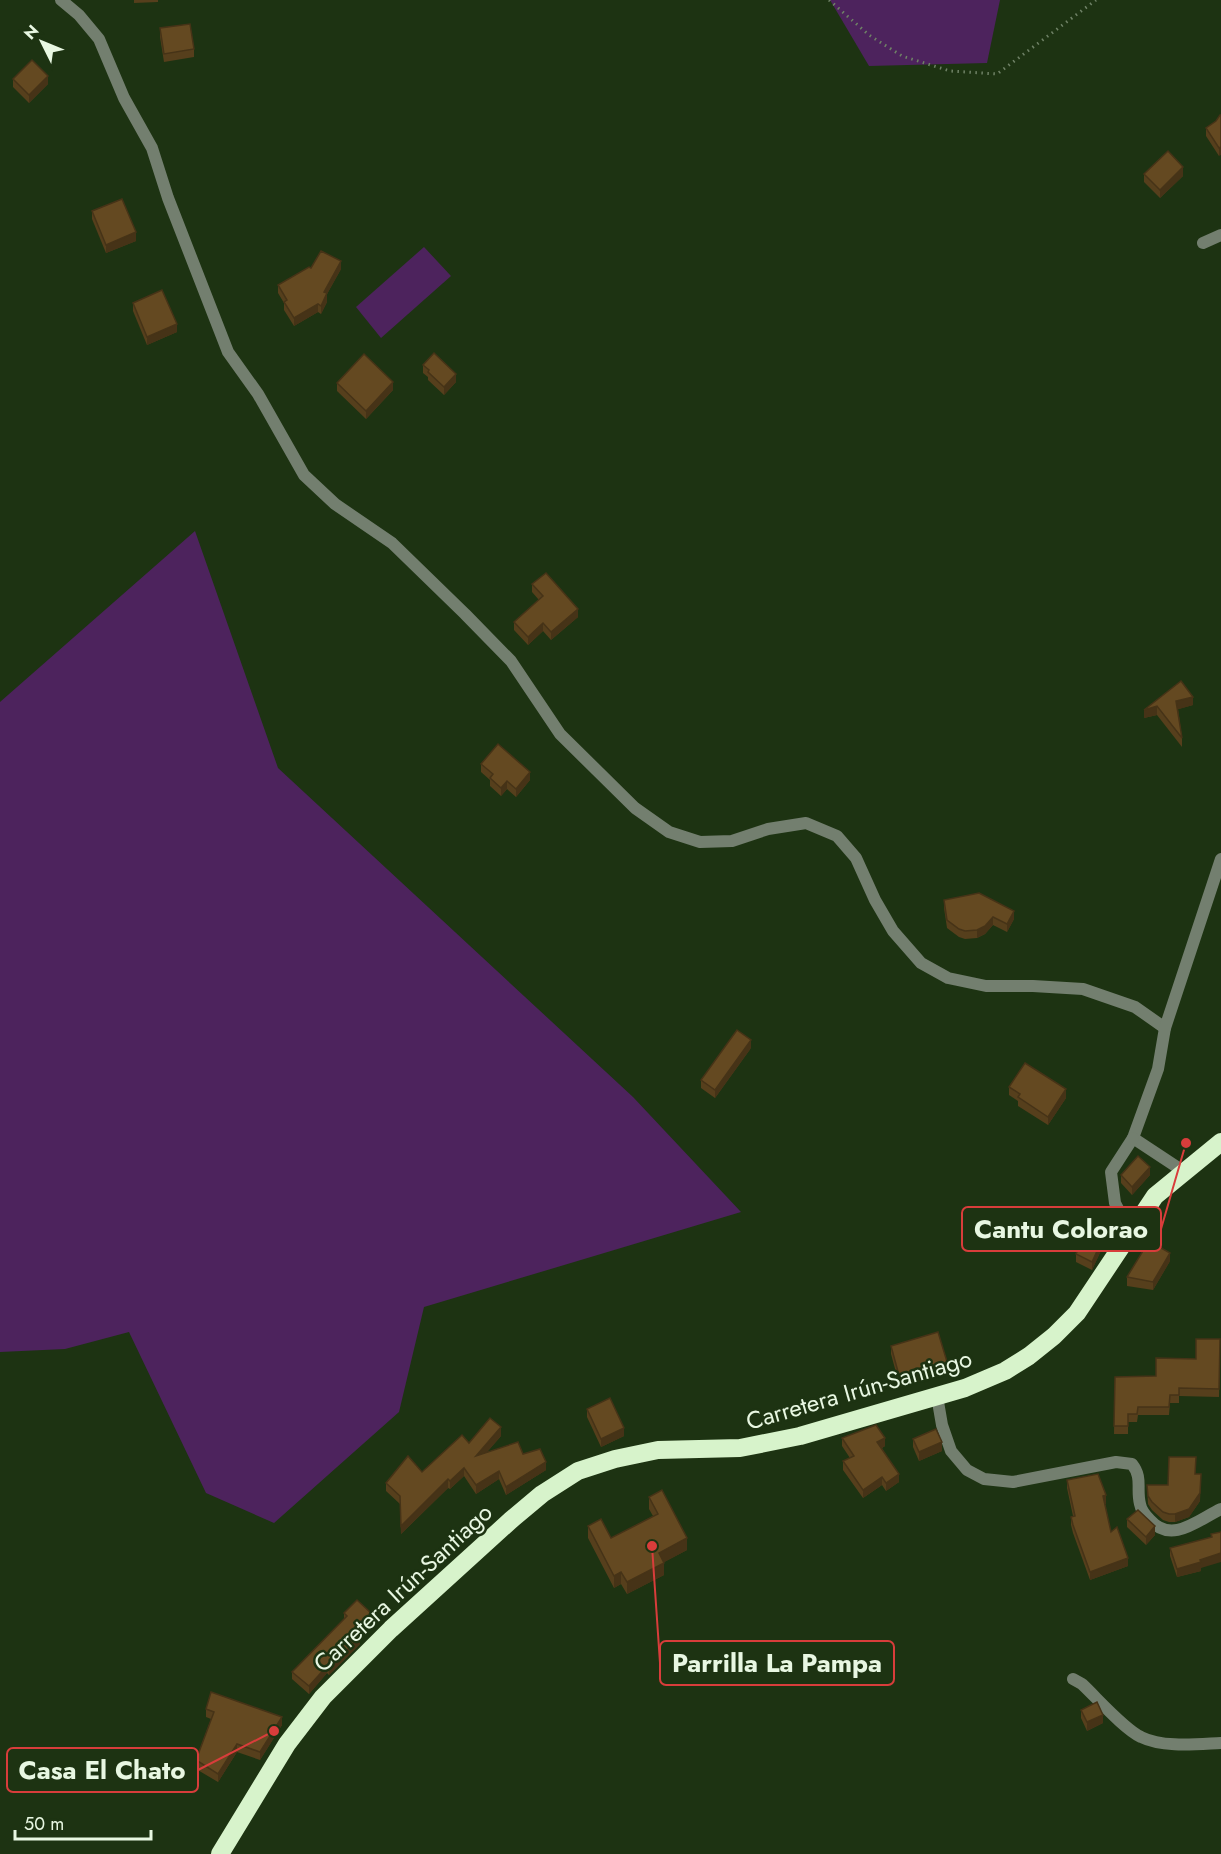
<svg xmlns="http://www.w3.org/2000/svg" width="1221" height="1854" font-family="Jost,sans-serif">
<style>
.green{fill:#4d235d}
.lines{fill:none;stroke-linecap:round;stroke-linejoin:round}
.path{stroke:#6f8266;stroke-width:3;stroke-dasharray:1.5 4.5;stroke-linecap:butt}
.street{stroke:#737f6f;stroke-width:12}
.highway{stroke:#d7f3cb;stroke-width:18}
.wall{fill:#563f1c}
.shaded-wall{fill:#463317}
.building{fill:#644921;stroke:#463317;stroke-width:1.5}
.labels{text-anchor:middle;stroke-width:5;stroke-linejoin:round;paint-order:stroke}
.street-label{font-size:24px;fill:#e8f7e2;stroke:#1d3312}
.leader{fill:none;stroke:#d83d3b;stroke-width:2}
.callout-dot{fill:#d83d3b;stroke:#1d3312;stroke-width:2}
.callout{fill:#1d3312;stroke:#d83d3b;stroke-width:2}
.callout-label{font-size:26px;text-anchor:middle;font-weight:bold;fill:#e8f7e2}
</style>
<rect width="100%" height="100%" fill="#1d3312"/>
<!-- green -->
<g class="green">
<polygon points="830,0 1000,0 987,63 869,66"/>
<polygon points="424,247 451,276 381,338 356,307"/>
<polygon points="195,531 278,768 633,1097 741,1212 424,1307 399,1412 274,1523 206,1493 129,1332 65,1349 0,1352 0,702"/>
</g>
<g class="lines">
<!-- path -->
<polyline class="path" points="829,0 869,35 902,56 950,71 997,74 1096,0"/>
<!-- street -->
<g class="street">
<polyline points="61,0 79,15 99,39 124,98 152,148 168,198 228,352 258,394 304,475 335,504 392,543 465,614 511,661 560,734 635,808 669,832 700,842 732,841 768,829 806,823 837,836 856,858 875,900 893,931 921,963 948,978 986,986 1033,986 1083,989 1135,1007 1165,1028"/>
<polyline points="1203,243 1221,235"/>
<polyline points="1183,1171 1133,1138 1158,1069 1165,1028 1221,859"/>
<polyline points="1130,1232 1115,1203 1111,1172 1133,1138"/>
<path d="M937,1396L942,1425L951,1451L967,1470L984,1479L1013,1482L1116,1462L1132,1464C1143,1478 1136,1488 1140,1504C1141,1510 1146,1516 1150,1520C1172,1545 1199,1519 1221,1509"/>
<path d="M1073,1679L1082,1684C1097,1698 1124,1729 1141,1737C1163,1748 1198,1744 1221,1743"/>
</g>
<!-- highway -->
<polyline class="highway" points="220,1854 287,1744 323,1697 391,1629 511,1520 542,1494 578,1471 615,1459 658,1450 740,1448 800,1436 965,1388 1005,1371 1029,1356 1054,1336 1077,1313 1155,1196 1221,1142"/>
</g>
<!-- wall -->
<g class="wall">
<polygon points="134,0 158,0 158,2 134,3"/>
<polygon points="160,28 194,49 194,57 164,62 160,37"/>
<polygon points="13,79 48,84 29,103 13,87"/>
<polygon points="1221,115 1219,156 1206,136 1206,128 1216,121"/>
<polygon points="1144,174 1183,176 1160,198 1144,182"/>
<polygon points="92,211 136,241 106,253 92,219"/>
<polygon points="341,269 327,294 327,302 321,314 318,312 294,326 284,310 284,303 278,293 278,285"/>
<polygon points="133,303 177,332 147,345 133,311"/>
<polygon points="423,365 456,382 444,395 428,380 428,377 423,373"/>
<polygon points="337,383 393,390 366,419 337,391"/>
<polygon points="532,584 578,617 551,640 543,631 528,645 514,630 514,622 539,600 532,592"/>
<polygon points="1181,681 1193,705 1178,709 1182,738 1182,747 1157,715 1144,718"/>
<polygon points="481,764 530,780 516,797 507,789 501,796 490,786 490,780 481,772"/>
<polygon points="944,900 1014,919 1007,932 993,925 985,934 977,938 965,939 959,937 947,928 944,908"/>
<polygon points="751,1048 715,1098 701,1088 701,1080"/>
<polygon points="1009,1087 1066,1098 1048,1125 1018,1106 1018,1101 1009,1095"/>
<polygon points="1121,1175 1150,1175 1132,1195 1121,1183"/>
<polygon points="1110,1231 1092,1270 1076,1262 1076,1254"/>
<polygon points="1170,1261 1153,1290 1127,1286 1127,1277"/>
<polygon points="1220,1339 1219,1397 1179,1396 1179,1403 1170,1403 1169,1415 1138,1415 1137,1422 1128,1422 1128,1434 1114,1434 1115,1377 1156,1376 1196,1359"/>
<polygon points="891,1346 948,1373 900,1387 891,1354"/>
<polygon points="587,1409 624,1436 601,1447 587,1417"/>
<polygon points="501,1436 486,1453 523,1454 546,1470 506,1495 499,1479 476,1494 464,1476 450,1489 448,1488 401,1534 400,1504 386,1491 386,1483 422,1472 469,1443"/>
<polygon points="842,1438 885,1446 882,1448 899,1482 886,1491 882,1485 863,1498 843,1470 843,1461 850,1458 842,1446"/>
<polygon points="913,1439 942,1451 919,1461 913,1447"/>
<polygon points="1195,1474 1201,1474 1200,1501 1189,1517 1175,1522 1169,1522 1163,1520 1152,1510 1148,1504 1147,1485 1168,1485"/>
<polygon points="1067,1480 1106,1504 1105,1504 1111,1532 1128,1566 1090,1580 1073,1533 1071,1525 1071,1517 1073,1516 1067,1488"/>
<polygon points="649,1497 687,1550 664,1562 664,1575 627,1594 621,1584 614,1588 588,1538 588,1526 611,1538 653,1516 649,1509"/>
<polygon points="1127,1519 1155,1535 1146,1545 1127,1527"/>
<polygon points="1221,1532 1201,1568 1201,1571 1177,1577 1170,1556 1170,1548 1211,1537 1211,1534"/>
<polygon points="344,1613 371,1621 358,1634 360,1644 329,1675 327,1673 309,1694 292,1679 292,1672 344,1619"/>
<polygon points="206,1709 282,1725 260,1760 237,1752 218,1782 196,1769 196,1760 211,1719 206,1717"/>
<polygon points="1081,1710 1103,1723 1087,1731 1081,1718"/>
</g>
<!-- shaded-wall -->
<g class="shaded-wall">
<polygon points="48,76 48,84 29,103 29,95"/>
<polygon points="1221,147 1221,155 1219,156 1219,148"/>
<polygon points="1183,167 1183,176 1160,198 1160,190"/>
<polygon points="136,232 136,241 106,253 106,245"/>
<polygon points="341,261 341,269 327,294 327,302 321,314 321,306 324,292"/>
<polygon points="318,304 318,312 294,326 294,318"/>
<polygon points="177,324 177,332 147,345 147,337"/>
<polygon points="456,374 456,382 444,395 444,387"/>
<polygon points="393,382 393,390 366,419 366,411"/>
<polygon points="578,609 578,617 551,640 551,632"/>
<polygon points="543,623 543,631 528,645 528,637"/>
<polygon points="1193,697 1193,705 1176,710 1176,701"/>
<polygon points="1157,706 1157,715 1144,718 1144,710"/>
<polygon points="530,772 530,780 516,797 516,789"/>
<polygon points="507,781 507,789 501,796 501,788"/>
<polygon points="1014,911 1014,919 1007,932 1007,924"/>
<polygon points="993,917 993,925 985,934 977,938 977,930"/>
<polygon points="751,1040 751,1048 715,1098 715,1090"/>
<polygon points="1066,1089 1066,1098 1048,1125 1048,1117"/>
<polygon points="1150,1167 1150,1175 1132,1195 1132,1187"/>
<polygon points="1110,1223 1110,1231 1092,1270 1092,1262"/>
<polygon points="1170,1253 1170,1261 1153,1290 1153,1282"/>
<polygon points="948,1365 948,1373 900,1387 900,1379"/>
<polygon points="501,1427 501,1436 476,1465 476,1456"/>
<polygon points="624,1428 624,1436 601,1447 601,1439"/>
<polygon points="885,1438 885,1446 877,1451 877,1442"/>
<polygon points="942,1442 942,1451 919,1461 919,1452"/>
<polygon points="546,1462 546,1470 506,1495 506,1487"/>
<polygon points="464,1468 464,1476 450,1489 450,1481"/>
<polygon points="499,1471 499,1479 476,1494 476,1485"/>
<polygon points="899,1474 899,1482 886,1491 886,1483"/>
<polygon points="882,1477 882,1485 863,1498 863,1490"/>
<polygon points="448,1479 448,1488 401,1534 401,1526"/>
<polygon points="1200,1493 1200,1501 1189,1517 1175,1522 1175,1514"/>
<polygon points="1106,1495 1106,1504 1103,1504 1103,1496"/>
<polygon points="1155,1526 1155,1535 1146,1545 1146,1537"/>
<polygon points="687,1538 687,1550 659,1565 659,1553"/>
<polygon points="1221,1553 1221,1562 1201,1568 1201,1571 1177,1577 1177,1569 1200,1560"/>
<polygon points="1128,1558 1128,1566 1090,1580 1090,1572"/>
<polygon points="664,1563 664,1575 627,1594 627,1582"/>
<polygon points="621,1572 621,1584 614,1588 614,1576"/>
<polygon points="371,1613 371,1621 354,1638 354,1630"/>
<polygon points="360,1637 360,1644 329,1675 329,1668"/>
<polygon points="327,1666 327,1673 309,1694 309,1686"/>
<polygon points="1103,1715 1103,1723 1087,1731 1087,1722"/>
<polygon points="282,1717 282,1725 260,1760 260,1752"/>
<polygon points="237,1744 237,1752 218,1782 218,1774"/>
</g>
<!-- building -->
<g class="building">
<polygon points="190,24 194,49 164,54 160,28"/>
<polygon points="32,60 48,76 29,95 13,79"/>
<polygon points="1220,115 1221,115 1221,147 1219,148 1206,128 1216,121"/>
<polygon points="1168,151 1183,167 1160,190 1144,174"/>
<polygon points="122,199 136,232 106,245 92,211"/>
<polygon points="321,251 341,261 324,292 327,293 321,306 318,304 294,318 284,302 287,300 278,285 309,267 311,268"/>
<polygon points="162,290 177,324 147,337 133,303"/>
<polygon points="434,353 456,374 444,387 428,372 429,370 423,365"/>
<polygon points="364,354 393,382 366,411 337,383"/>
<polygon points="546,573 578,609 551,632 543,623 528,637 514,622 543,596 532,584"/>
<polygon points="1181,681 1193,697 1176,701 1182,738 1157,706 1144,710"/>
<polygon points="498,744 530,772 516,789 507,781 501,788 490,778 493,774 481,764"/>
<polygon points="979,893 1014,911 1007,924 993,917 985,926 977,930 965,931 959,929 947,920 944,900"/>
<polygon points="737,1030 751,1040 715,1090 701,1080"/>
<polygon points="1025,1063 1066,1089 1048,1117 1018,1097 1020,1094 1009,1087"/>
<polygon points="1138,1156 1150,1167 1132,1187 1121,1175"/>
<polygon points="1093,1216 1110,1223 1092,1262 1076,1254"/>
<polygon points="1149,1241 1170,1253 1153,1282 1127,1277"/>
<polygon points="938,1332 948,1365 900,1379 891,1346"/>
<polygon points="1196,1339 1220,1339 1219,1389 1179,1388 1179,1395 1170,1395 1169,1407 1138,1407 1137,1414 1128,1414 1128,1426 1114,1426 1115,1377 1156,1376 1156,1358 1196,1359"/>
<polygon points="610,1398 624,1428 601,1439 587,1409"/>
<polygon points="490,1418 501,1427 476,1456 518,1442 523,1454 540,1449 546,1462 506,1487 499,1471 476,1485 464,1468 450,1481 448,1479 401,1526 400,1496 386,1483 408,1456 422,1472 462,1435 469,1443"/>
<polygon points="876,1425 885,1438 877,1442 899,1474 886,1483 882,1477 863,1490 843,1461 854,1456 842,1438"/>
<polygon points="936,1429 942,1442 919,1452 913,1439"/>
<polygon points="1169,1457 1196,1457 1195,1474 1201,1474 1200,1493 1189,1509 1175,1514 1169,1514 1163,1512 1152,1502 1148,1496 1147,1485 1168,1485"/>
<polygon points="1098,1474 1106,1495 1103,1496 1111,1532 1117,1527 1128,1558 1090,1572 1073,1525 1071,1517 1075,1516 1067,1480"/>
<polygon points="662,1490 687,1538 659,1553 664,1563 627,1582 621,1572 614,1576 588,1526 601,1519 611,1538 658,1514 649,1497"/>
<polygon points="1138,1510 1155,1526 1146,1537 1127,1519"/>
<polygon points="1221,1532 1221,1553 1200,1560 1201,1562 1177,1569 1170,1548 1212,1537 1211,1534"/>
<polygon points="357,1600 371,1613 354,1630 360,1637 329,1668 327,1666 309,1686 292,1672 347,1616 344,1613"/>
<polygon points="211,1692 282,1717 260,1752 237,1744 218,1774 196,1760 214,1712 206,1709"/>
<polygon points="1097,1702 1103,1715 1087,1722 1081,1710"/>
</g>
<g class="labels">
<!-- street labels -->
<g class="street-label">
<text transform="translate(859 1390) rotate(-16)" y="8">Carretera Irún-Santiago</text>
<text transform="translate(403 1588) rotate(-43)" y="8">Carretera Irún-Santiago</text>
</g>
</g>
<!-- callouts -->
<path class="leader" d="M1186 1143L1161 1229M652 1546L660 1663M274 1731L198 1770"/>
<g class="callout-dot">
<circle cx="1186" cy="1143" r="6"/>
<circle cx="652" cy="1546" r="6"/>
<circle cx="274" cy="1731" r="6"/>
</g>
<g class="callout">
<rect x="962" y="1207" width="199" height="44" rx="6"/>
<rect x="660" y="1641" width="234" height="44" rx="6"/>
<rect x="7" y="1748" width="191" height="44" rx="6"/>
</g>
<g class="callout-label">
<text x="1061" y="1238">Cantu Colorao</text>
<text x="777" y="1672">Parrilla La Pampa</text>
<text x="102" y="1779">Casa El Chato</text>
</g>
<!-- north arrow -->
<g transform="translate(42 42) rotate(313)" stroke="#1d3312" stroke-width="4.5" paint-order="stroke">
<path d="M0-4.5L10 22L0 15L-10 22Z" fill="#e8f7e2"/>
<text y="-9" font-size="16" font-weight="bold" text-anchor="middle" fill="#e8f7e2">N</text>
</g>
<!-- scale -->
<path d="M15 1830v9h136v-9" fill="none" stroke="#e8f7e2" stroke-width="3"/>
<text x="24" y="1830" font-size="18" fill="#e8f7e2" stroke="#1d3312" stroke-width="4.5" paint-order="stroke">50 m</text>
</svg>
